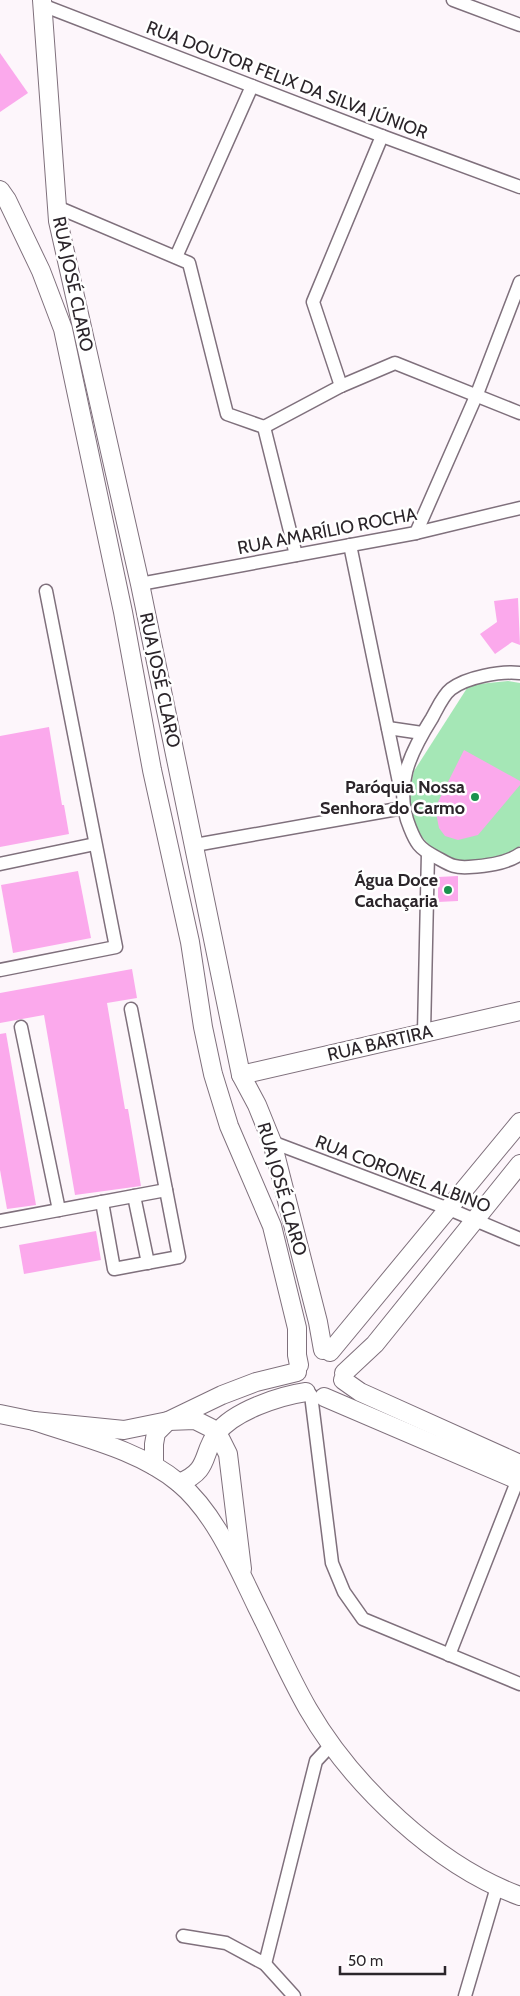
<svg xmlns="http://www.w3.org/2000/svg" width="520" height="1996" font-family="Cabin,sans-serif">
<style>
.green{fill:#a5e7b6}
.building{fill:#fba9ec}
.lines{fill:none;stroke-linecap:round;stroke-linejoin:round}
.street-casing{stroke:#7f707c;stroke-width:15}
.secondary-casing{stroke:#7f707c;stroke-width:20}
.street{stroke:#fff;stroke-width:12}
.secondary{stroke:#fff;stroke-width:18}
.poi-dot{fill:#1a924e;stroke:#fff;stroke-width:2}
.labels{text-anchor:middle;stroke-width:5;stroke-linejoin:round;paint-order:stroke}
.street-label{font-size:18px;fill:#2b252a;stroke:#fff}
.poi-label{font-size:18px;font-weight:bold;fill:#2b252a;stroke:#fff;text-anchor:end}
</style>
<rect width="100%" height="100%" fill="#fdf6fb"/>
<!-- green -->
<polygon class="green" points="508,681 520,683 520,846 511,852 482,861 453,861 432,848 421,836 413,821 408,799 414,771 469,685"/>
<!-- building -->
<g class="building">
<polygon points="0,53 28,93 0,112"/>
<polygon points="518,598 520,645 512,642 495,654 480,634 497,622 494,601"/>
<polygon points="49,727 62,805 64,805 69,834 0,847 0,736"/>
<polygon points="464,750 520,781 520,785 478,835 458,840 445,836 439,828 435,808"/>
<polygon points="78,871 91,938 13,953 1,885"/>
<polygon points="458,876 458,901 438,902 438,877"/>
<polygon points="132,969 137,998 107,1003 125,1109 128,1109 141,1186 75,1195 44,1015 0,1023 0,993"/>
<polygon points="6,1033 36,1205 7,1209 0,1170 0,1034"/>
<polygon points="96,1231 101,1260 24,1274 19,1245"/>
</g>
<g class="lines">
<defs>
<g id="street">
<polyline points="453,0 520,25"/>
<polyline points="42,5 382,136 520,187"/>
<polyline points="57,207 189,263 227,414 264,427 296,555"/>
<polyline points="176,257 252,86"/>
<polyline points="341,386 313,302 382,136"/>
<polyline points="264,427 341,386 395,363 520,413"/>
<polyline points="416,533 477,394 520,282"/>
<polyline points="350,545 400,787"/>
<polyline points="140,584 416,533 520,508"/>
<path d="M520,673C500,671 467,677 451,689C443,695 437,709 432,718C410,753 393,787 410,828C416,843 419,848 434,856C449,864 452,868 469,867C485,866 506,864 520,854"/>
<polyline points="388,728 422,733"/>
<polyline points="195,845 403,808"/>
<polyline points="0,864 95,844"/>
<polyline points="0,970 116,947 46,591"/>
<polyline points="21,1027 59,1210"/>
<polyline points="424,1032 428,853"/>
<polyline points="272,1142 449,1209 520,1239"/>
<polyline points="134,1196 148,1263"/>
<polyline points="102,1202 114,1269 179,1257 131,1009"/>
<polyline points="0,1221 166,1190"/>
<polyline points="311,1395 332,1563 344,1592 363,1619 520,1684"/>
<polyline points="449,1655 520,1474"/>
<polyline points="183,1936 226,1943 265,1964 294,1996"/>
<polyline points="265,1964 316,1761 331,1745"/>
<polyline points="465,1996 497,1887"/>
</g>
<g id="secondary">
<polyline points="42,0 58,221 140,584 241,1075 257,1105 272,1142 318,1322 323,1350"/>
<polyline points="0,190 7,200 41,271 63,329 123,612 152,770 190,942 203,1027 213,1074 229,1126 272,1226 297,1328 297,1355 299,1365"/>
<polyline points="241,1075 520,1011"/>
<polyline points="330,1352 520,1122"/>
<polyline points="344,1373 375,1344 520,1164"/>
<polyline points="343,1380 360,1392 520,1464"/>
<polyline points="324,1397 520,1481"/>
<polyline points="0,1414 34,1421 124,1430 168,1421 195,1420 211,1428 221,1440 228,1454 242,1569"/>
<path d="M34,1421C81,1437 140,1450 179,1483C215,1513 237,1566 257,1607C274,1641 289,1676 308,1709C352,1785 437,1866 520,1896"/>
<polyline points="154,1466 154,1444 156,1433 168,1421 222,1395 256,1382 297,1372"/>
<path d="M179,1483C211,1470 201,1454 217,1433C234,1411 279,1396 306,1392"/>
</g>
</defs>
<!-- street casing -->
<use href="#street" class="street-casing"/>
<!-- secondary casing -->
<use href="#secondary" class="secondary-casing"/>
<!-- street -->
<use href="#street" class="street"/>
<!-- secondary -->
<use href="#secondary" class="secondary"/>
</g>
<!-- markers -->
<g class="poi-dot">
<circle cx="475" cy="797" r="5"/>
<circle cx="448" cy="890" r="5"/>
</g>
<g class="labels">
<!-- street labels -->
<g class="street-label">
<text transform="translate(287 80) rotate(21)" y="6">RUA DOUTOR FELIX DA SILVA JÚNIOR</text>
<text transform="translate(73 284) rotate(78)" y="6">RUA JOSÉ CLARO</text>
<text transform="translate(327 531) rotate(-11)" y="6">RUA AMARÍLIO ROCHA</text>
<text transform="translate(160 680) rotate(78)" y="6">RUA JOSÉ CLARO</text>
<text transform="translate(380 1043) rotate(-13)" y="6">RUA BARTIRA</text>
<text transform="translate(403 1174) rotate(21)" y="6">RUA CORONEL ALBINO</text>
<text transform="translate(282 1189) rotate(74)" y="6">RUA JOSÉ CLARO</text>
</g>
<!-- poi labels -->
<g class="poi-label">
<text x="465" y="793">Paróquia Nossa<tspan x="465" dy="21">Senhora do Carmo</tspan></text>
<text x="438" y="886">Água Doce<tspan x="438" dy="21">Cachaçaria</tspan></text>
</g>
</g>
<!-- scale -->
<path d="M340 1966v8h105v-8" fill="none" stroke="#2b252a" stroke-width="2.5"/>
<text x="348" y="1966" font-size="15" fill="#2b252a" stroke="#ffffff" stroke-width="4" paint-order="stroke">50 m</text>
</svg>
